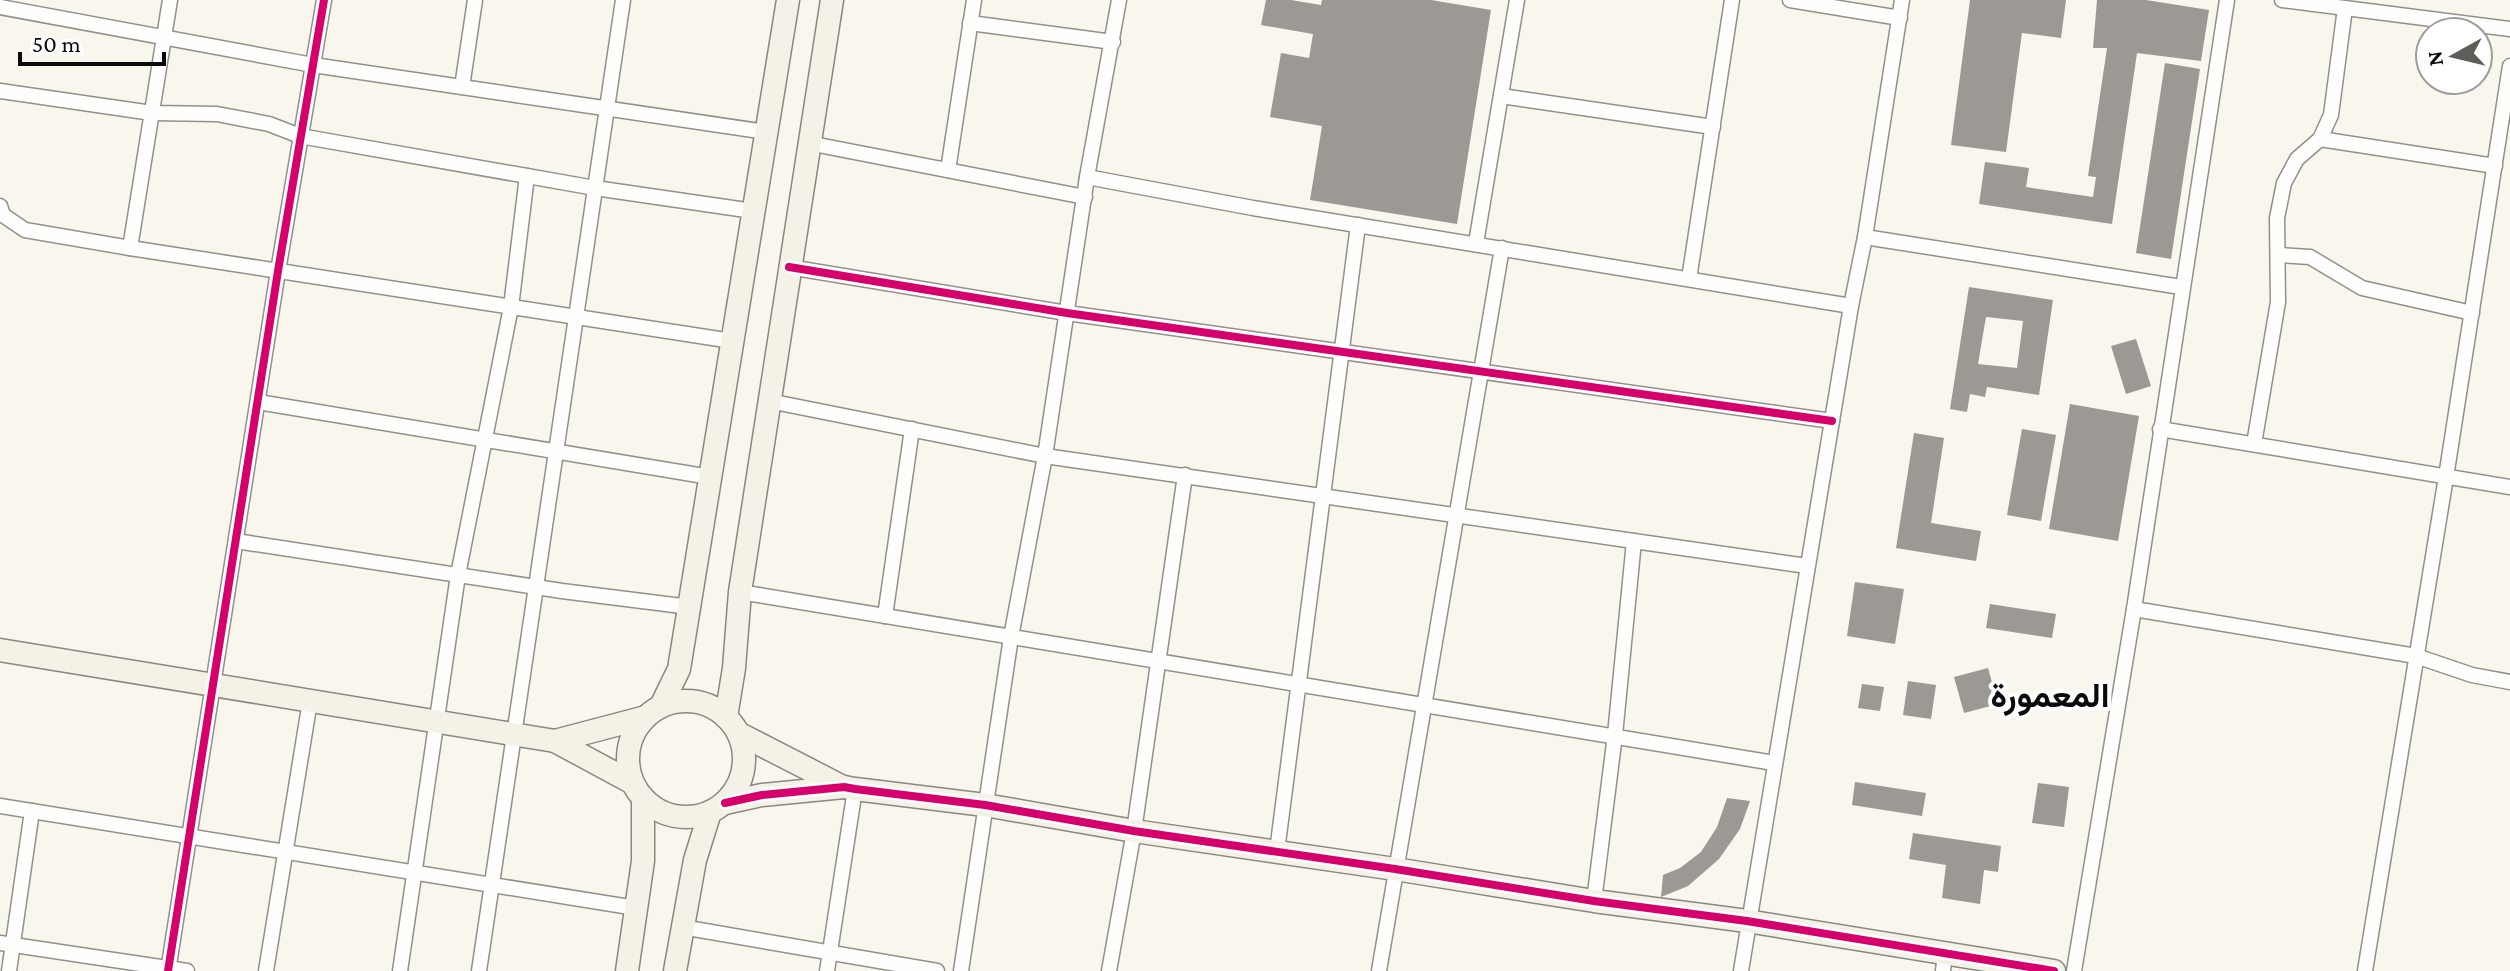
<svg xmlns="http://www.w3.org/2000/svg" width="2510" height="971" font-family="'Crimson Pro',Vazirmatn,serif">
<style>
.building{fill:#9c9893;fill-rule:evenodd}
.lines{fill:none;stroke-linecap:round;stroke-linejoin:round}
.street-casing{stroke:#92908c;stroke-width:17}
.secondary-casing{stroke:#888783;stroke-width:25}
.street{stroke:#fefefc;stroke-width:14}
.secondary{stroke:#f4f2e7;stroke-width:22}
.cycleway-casing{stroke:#fff;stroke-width:13}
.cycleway{stroke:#d6006c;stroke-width:8}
.labels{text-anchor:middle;stroke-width:8;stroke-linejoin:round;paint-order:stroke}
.district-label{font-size:34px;font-weight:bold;fill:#0a0a0a;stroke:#fff}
</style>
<rect width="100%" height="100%" fill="#f9f6ed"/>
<!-- building -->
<g class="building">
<polygon points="1266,0 1291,0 1321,5 1322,0 1431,0 1491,10 1457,224 1310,200 1322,126 1270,117 1281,53 1309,58 1313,34 1261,25"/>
<polygon points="1970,0 2066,0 2061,38 2022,33 2006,152 1951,145"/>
<polygon points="2097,0 2146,0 2209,10 2201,61 2137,53 2112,224 1979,204 1985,162 2029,168 2026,187 2093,197 2096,177 2088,176 2107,48 2093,48"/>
<polygon points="2165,63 2200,69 2171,259 2136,253"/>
<path d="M1969,287L2053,300L2039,395L1987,387L1985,397L1970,394L1967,412L1950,409ZM1986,317L2023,321L2017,368L1978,364Z"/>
<polygon points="2136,339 2151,386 2126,394 2111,346"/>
<polygon points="2070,404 2139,416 2118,541 2049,529"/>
<polygon points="2022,429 2056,435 2041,521 2007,515"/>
<polygon points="1914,433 1944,438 1931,523 1981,531 1976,561 1896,548"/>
<polygon points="1855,582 1904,589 1895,644 1847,636"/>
<polygon points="1990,604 2056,614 2052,638 1986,628"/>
<polygon points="1988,668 1998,704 1964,713 1954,677"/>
<polygon points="1908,681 1936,685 1931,719 1903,715"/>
<polygon points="1862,684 1884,687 1880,711 1858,708"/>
<polygon points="1855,782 1926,793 1922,816 1852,805"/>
<polygon points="2038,783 2069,787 2064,827 2032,823"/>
<polygon points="1727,798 1750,801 1740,829 1719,859 1688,886 1661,897 1663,875 1680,868 1701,852 1717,827"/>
<polygon points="1913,833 2001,846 1998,872 1984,870 1980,904 1942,898 1946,865 1909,859"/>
</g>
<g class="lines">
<defs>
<g id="street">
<polyline points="1790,0 1900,18"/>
<polyline points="2282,0 2510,29"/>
<polyline points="0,7 313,65 766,132"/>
<polyline points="970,23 1113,42"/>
<polyline points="462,87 475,0"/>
<polyline points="0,91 152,113 217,114 269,124 300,136 595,188 753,211"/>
<polyline points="1501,96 1713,127"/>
<polyline points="2320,139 2495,166"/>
<polyline points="808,143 1085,197"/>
<polyline points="948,170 974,0"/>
<polyline points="1087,177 1253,208 1851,306"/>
<polyline points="0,206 3,215 25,230 130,248 732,341"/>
<polyline points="1865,237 2181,287"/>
<polyline points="1476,243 1517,0"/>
<polyline points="130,248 170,0"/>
<polyline points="2279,255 2310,257 2362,288 2472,313"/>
<polyline points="789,267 1067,313 1832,421"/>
<polyline points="1689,279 1732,0"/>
<polyline points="769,401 1045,456 1807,566"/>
<polyline points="258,402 710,477"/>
<polyline points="2160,429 2510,487"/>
<polyline points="2254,444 2278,302 2277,218 2284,183 2297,159 2320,139 2331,115 2345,8"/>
<polyline points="236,541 562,591 690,607"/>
<polyline points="740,592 1774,763"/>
<polyline points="2134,609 2416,656 2472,675 2510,682"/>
<polyline points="885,616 912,429"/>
<polyline points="0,806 636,908"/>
<polyline points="1277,851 1358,225"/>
<polyline points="1594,901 1615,735 1634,541"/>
<polyline points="682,927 937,971"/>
<polyline points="0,943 187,971"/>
<polyline points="9,971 32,811"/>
<polyline points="168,971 278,271 324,0"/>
<polyline points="266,971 310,701"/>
<polyline points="400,971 458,575 511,307 527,176"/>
<polyline points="479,971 623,0"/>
<polyline points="827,971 855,789"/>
<polyline points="961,971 1011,637 1045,456 1087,177 1119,0"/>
<polyline points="1109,971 1134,831 1185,475"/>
<polyline points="1379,971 1502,248"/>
<polyline points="1741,971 1851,306 1865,237 1902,0"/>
<polyline points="1943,971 1945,952"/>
<polyline points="2074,971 2134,609 2227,0"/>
<polyline points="2365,971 2446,477 2510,66"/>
</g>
<g id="secondary">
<polyline points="0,650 555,741 633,783"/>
<circle cx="686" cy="759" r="58"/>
<polyline points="661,706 679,669 788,0"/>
<polyline points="726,717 734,668 740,592 832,0"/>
<polyline points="738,733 843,787"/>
<polyline points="555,741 646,717"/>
<polyline points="725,803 762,795 844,787 855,789 985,805 1134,831 1395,869 1594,901 1747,921 2054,971"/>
<polyline points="627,971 643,861 643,798"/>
<polyline points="675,971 695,860 710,812"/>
</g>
</defs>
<!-- street casing -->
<use href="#street" class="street-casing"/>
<!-- secondary casing -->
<use href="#secondary" class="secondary-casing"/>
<!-- street -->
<use href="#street" class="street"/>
<!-- secondary -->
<use href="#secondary" class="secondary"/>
<defs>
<g id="cycleway">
<polyline points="789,267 1067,313 1832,421"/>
<polyline points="725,803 762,795 844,787 855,789 985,805 1134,831 1395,869 1594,901 1747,921 2054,971"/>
<polyline points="168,971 278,271 324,0"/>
</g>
</defs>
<!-- cycleway casing -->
<use href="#cycleway" class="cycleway-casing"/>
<!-- cycleway -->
<use href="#cycleway" class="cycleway"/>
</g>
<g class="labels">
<!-- district labels -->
<g class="district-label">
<text x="2050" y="707">المعمورة</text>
</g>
</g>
<!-- north arrow -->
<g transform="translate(2454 56) rotate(262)"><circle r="38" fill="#ffffff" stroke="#9d9d9d" stroke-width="2"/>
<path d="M0-6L14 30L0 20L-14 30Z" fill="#5e5d59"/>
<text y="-12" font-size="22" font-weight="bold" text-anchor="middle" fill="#0a0a0a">N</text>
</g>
<!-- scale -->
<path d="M20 52v12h144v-12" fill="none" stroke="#0a0a0a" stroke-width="4"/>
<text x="32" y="52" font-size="24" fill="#0a0a0a" stroke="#ffffff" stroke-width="6" paint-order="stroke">50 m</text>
</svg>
